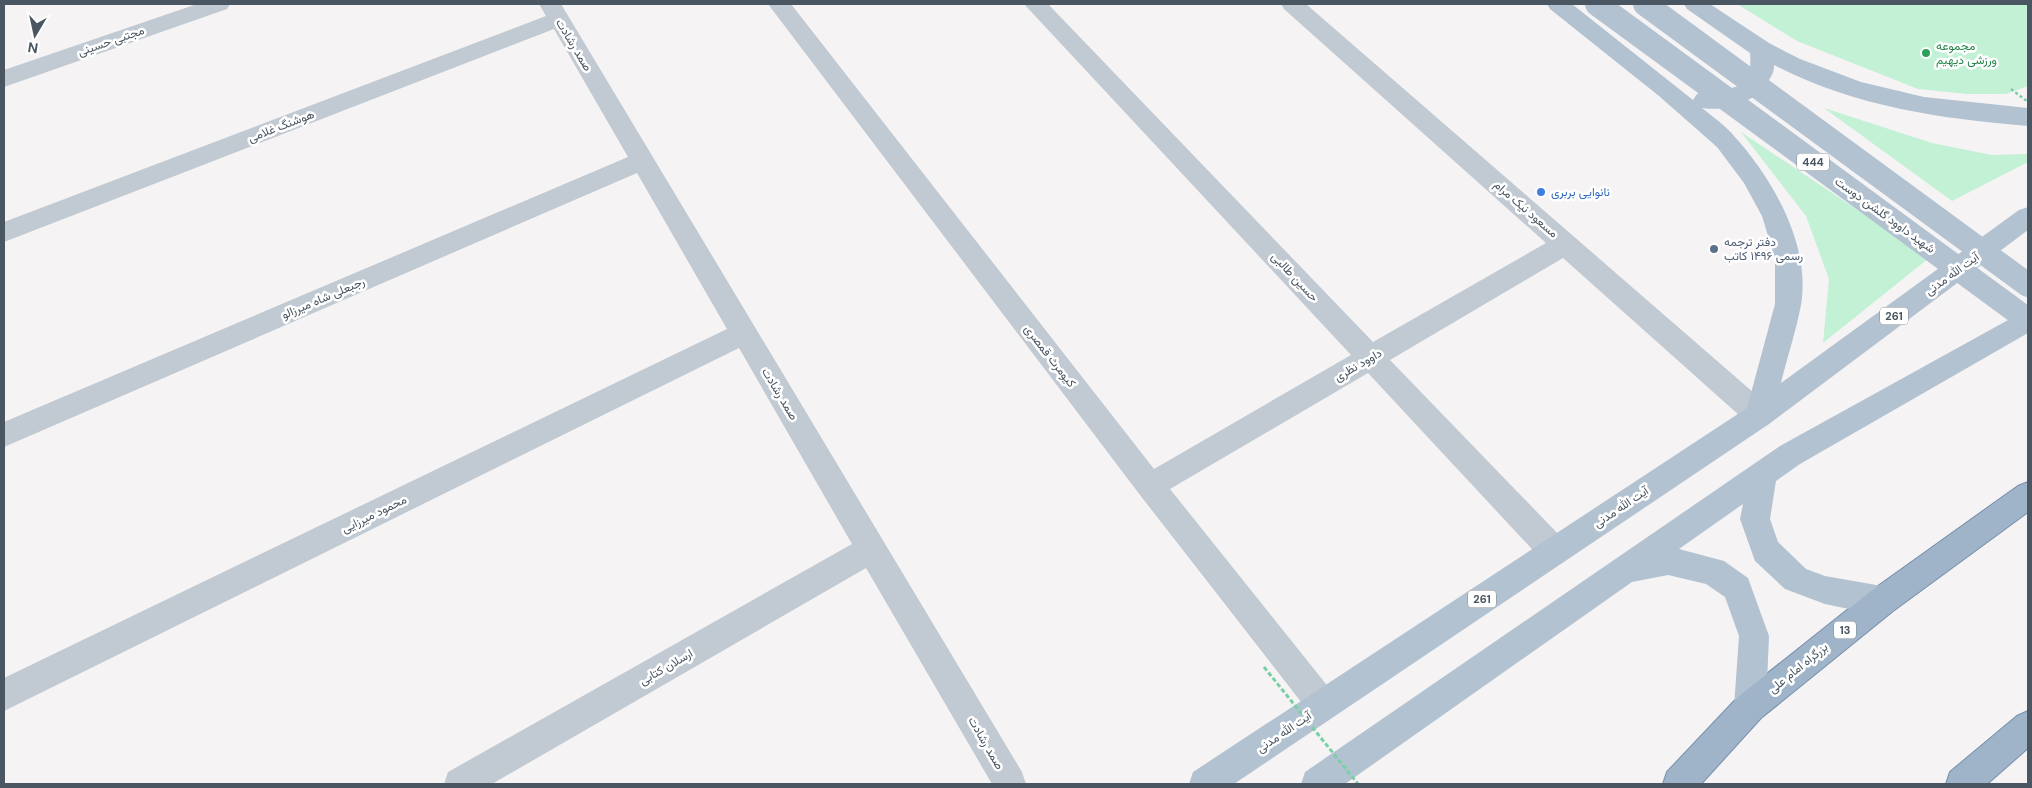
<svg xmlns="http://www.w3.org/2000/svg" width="2032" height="788" font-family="'DM Sans',Vazirmatn,sans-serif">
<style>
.green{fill:#c3f1d5}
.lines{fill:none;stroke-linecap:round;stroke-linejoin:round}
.trunk-casing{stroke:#7690ad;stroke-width:2}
.minor{fill:#c1cad2;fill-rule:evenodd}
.primary{fill:#b3c2d1;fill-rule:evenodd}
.trunk{fill:#9fb4c9;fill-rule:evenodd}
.path-bridge-far1{stroke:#7ad0a6;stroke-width:2.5;stroke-dasharray:3 2.5;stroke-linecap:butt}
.path-bridge{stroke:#7ad0a6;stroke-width:3;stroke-dasharray:4.5 2.5;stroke-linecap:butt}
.primary-bridge{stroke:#b3c2d1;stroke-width:24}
.leisure-dot{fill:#2e9e5b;stroke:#fff;stroke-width:2}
.shop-dot{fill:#3f7fe0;stroke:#fff;stroke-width:2}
.service-dot{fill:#5c6f8a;stroke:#fff;stroke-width:2}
.labels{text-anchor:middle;stroke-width:5;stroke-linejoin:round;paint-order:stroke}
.shield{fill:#fff;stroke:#808990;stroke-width:1}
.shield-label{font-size:11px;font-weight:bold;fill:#4a5661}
.street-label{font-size:12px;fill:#4a5661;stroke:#fff}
.leisure-label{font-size:12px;fill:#27864d;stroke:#fff;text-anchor:start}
.shop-label{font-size:12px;fill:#366cbe;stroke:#fff;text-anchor:start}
.service-label{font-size:12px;fill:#4e5e75;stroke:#fff;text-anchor:start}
</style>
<rect width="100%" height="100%" fill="#f5f3f3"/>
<!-- green -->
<g class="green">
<polygon points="1737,4 2028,4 2028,86 2006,94 1967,94 1918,89 1797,41"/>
<polygon points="1824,108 1932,143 1992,155 2028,154 2028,162 1952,201"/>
<polygon points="1741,132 1929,258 1823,343 1829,279 1806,216"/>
</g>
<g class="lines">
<defs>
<g id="trunk">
<polygon points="2028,482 2028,512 1893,611 1761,718 1701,784 1663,784 1667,772 1739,696 1871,591 2018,486"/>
<polygon points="2028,711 2028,748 1987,784 1946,784 1950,772 2017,716"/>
</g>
</defs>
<!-- trunk casing -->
<use href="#trunk" class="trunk-casing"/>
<!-- minor -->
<g class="minor">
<polygon points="197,4 230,4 227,9 4,87 4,70"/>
<polygon points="539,4 561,4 1022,772 1026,784 992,784 866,568 492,784 444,784 448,772 852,544 739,348 4,711 4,678 727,329 637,173 4,447 4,422 628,157 554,29 4,242 4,222 546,16"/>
<polygon points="768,4 791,4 1154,469 1351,355 1024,4 1048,4 1373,342 1546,243 1284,9 1281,4 1306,4 1769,406 1773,415 1769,424 1759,427 1749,424 1563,258 1390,360 1565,541 1569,551 1565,561 1554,565 1543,561 1368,373 1170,489 1334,694 1339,705 1334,716 1323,721 1312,716 1140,495"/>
</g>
<!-- primary -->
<g class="primary">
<path d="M1547,4H1572L1693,100L1697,94C1727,85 1754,97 1750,53L1687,9L1684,4H1710L1769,43L1800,59L1861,82L1924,97L2028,108V126C1941,119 1852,106 1774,65C1774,72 1772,75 1769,80C1756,102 1728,112 1702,108C1713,117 1725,125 1734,136C1773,179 1811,245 1801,305C1796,331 1787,358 1781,383L2019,210L2028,207V230L1769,424L1234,784H1189L1193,772L1747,408L1775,304V259L1762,216L1744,183L1717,147L1659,96L1550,9Z"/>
<polygon points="2028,309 2028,333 1800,464 1776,481 1770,519 1778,542 1806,569 1825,576 1882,586 1893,591 1897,601 1893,611 1882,616 1825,604 1785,589 1755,561 1740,519 1743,504 1679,549 1724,561 1748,578 1769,636 1766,707 1761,718 1750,723 1739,718 1734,707 1739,636 1725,597 1706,584 1668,575 1632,582 1345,784 1301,784 1305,772 1780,446"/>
</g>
<!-- trunk -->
<use href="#trunk" class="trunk"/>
<!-- path-bridge-far1 -->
<polyline class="path-bridge-far1" points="2011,89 2028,102"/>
<!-- path-bridge -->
<polyline class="path-bridge" points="1264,667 1358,784"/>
<!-- primary-bridge -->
<g class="primary-bridge">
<polyline points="1597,4 2028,320"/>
<polyline points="1645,4 2028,285"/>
</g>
</g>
<!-- markers -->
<circle class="leisure-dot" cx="1926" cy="53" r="5"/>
<circle class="shop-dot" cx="1541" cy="192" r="5"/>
<circle class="service-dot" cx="1714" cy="249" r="5"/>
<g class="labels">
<!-- shield labels -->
<g class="shield">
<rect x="1797" y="153.5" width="32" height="17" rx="4"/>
<rect x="1880" y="307.5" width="28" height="17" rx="4"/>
<rect x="1468" y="590.5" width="28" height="17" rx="4"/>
<rect x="1834" y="621.5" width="22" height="17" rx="4"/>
</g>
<g class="shield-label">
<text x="1813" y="166">444</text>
<text x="1894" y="320">261</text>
<text x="1482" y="603">261</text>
<text x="1845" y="634">13</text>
</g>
<!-- street labels -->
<g class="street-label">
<text transform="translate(111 41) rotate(-19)" y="4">مجتبی حسینی</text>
<text transform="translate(574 45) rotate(59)" y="4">صمد رشادت</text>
<text transform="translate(281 126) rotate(-21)" y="4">هوشنگ غلامی</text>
<text transform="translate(1526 209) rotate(41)" y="4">مسعود نیک مرام</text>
<text transform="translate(1885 215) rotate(36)" y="4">شهید داوود گلشن دوست</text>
<text transform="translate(1952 274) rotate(-36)" y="4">آیت الله مدنی</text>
<text transform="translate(1295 277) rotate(47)" y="4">حسین طالبی</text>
<text transform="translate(323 298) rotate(-23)" y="4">رجبعلی شاه میرزالو</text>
<text transform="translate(1050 356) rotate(52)" y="4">کیومرث قمصری</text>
<text transform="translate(1358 365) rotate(-30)" y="4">داوود نظری</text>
<text transform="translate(780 394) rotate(59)" y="4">صمد رشادت</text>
<text transform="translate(1621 507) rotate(-34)" y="4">آیت الله مدنی</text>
<text transform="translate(374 514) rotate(-26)" y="4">محمود میرزایی</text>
<text transform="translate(666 667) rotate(-30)" y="4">ارسلان کتابی</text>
<text transform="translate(1798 668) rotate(-39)" y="4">بزرگراه امام علی</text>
<text transform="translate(1284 732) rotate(-34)" y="4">آیت الله مدنی</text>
<text transform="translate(986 743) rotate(60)" y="4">صمد رشادت</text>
</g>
<!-- leisure labels -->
<g class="leisure-label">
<text x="1936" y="50">مجموعه<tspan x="1936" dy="14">ورزشی دیهیم</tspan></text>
</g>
<!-- shop labels -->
<g class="shop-label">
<text x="1551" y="196">نانوایی بربری</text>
</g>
<!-- service labels -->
<g class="service-label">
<text x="1724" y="246">دفتر ترجمه<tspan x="1724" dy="14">رسمی ۱۴۹۶ کاتب</tspan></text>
</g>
</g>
<!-- border -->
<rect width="2032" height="788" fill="none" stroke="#4a5661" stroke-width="10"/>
<!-- north arrow -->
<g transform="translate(35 35) rotate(189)" stroke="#ffffff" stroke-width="4" paint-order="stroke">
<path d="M0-4L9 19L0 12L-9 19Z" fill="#4a5661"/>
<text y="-8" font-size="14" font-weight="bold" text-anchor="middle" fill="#4a5661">N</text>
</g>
</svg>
